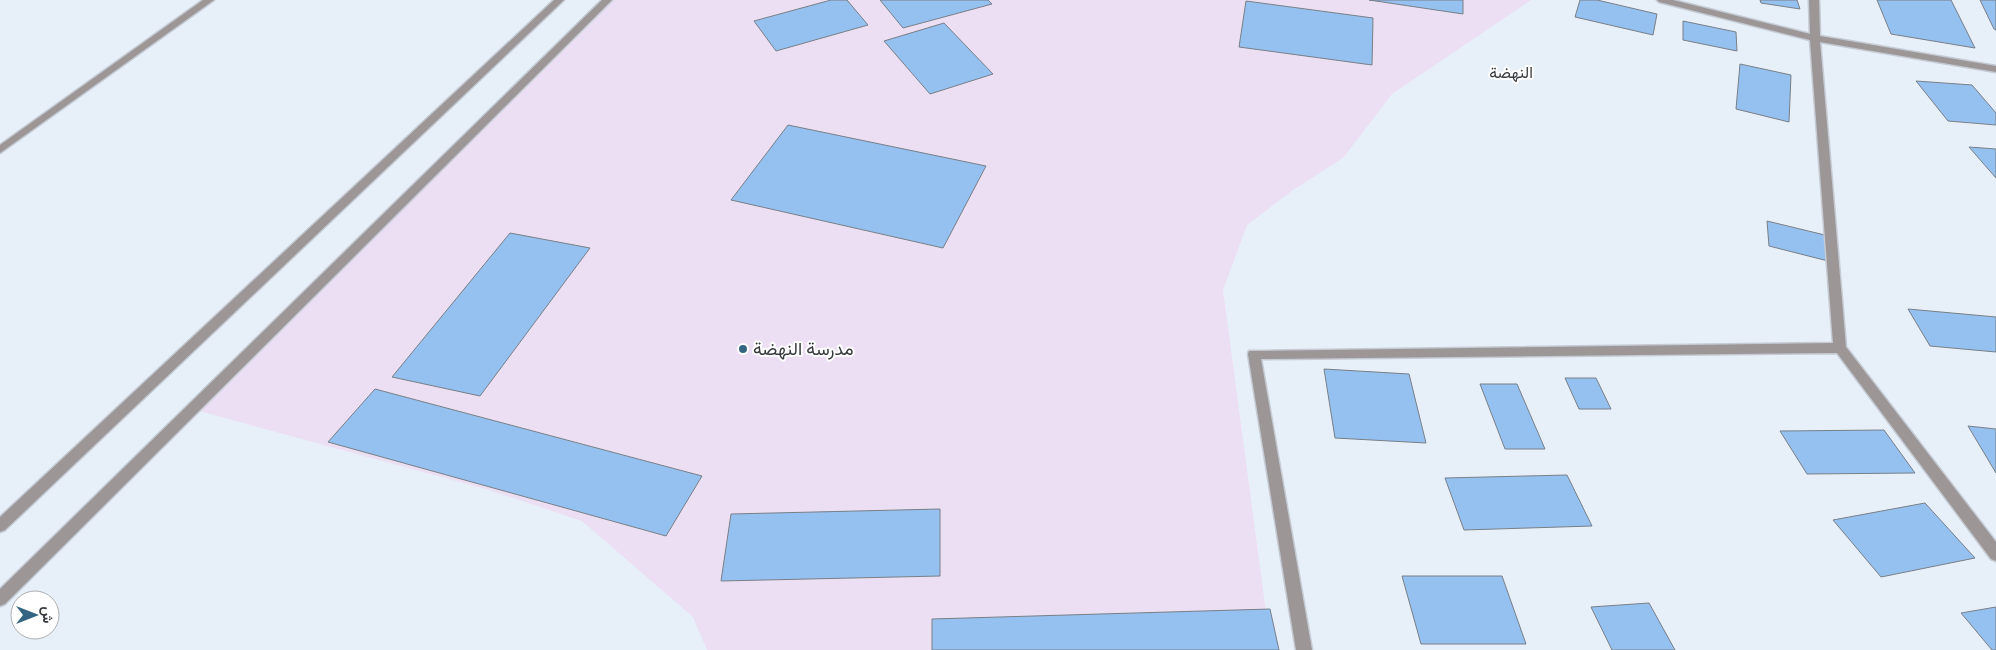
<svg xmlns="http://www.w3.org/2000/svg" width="1996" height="650" font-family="'Exo 2',Vazirmatn,sans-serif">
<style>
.education{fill:#ecdff3}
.building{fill:#95c1f0;stroke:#787f87}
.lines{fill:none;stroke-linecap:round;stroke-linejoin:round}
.minor-casing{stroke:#c4cbd4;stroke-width:3}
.minor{fill:#9c9696;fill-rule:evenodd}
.poi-dot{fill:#336583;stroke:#fff;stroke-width:2}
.labels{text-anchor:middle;stroke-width:4;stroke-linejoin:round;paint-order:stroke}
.far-neighbourhood-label{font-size:16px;fill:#373a3e;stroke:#fff}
.poi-label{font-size:18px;fill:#373a3e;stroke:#fff;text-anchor:start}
</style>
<rect width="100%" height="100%" fill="#e7eff9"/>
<!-- education -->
<polygon class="education" points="613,0 1531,0 1392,94 1343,158 1293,190 1247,225 1223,290 1271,650 707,650 693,617 582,521 489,490 192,409"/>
<!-- building -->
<g class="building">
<polygon points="831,0 847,0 868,25 776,51 754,21"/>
<polygon points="880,0 988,0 992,4 903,28"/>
<polygon points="1369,0 1463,0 1463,14"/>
<polygon points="1580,0 1597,0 1657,14 1653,35 1575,17"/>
<polygon points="1760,0 1797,0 1800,9 1761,3"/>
<polygon points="1877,0 1951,0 1975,48 1891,34"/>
<polygon points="1980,0 1996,0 1996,30 1994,29"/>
<polygon points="1246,1 1373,18 1372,65 1239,47"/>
<polygon points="1683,21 1736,32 1737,51 1683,40"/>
<polygon points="944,23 993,74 930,94 884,41"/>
<polygon points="1740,64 1791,75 1789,122 1736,109"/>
<polygon points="1916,81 1972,85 1996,113 1996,125 1948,121"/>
<polygon points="788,125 986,166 943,248 731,200"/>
<polygon points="1969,147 1996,149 1996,178"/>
<polygon points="1767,221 1829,236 1832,262 1769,246"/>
<polygon points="510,233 590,248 480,396 392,377"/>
<polygon points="1908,309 1996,317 1996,352 1930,346"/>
<polygon points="1324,369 1409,374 1426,443 1335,438"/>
<polygon points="1565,378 1596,378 1611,409 1579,409"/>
<polygon points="1480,384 1517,384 1545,449 1505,449"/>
<polygon points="375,389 702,476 666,536 328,442"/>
<polygon points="1968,426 1996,429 1996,473"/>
<polygon points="1884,430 1915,473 1807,474 1780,431"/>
<polygon points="1567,475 1592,526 1464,530 1445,478"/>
<polygon points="1925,503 1975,558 1881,577 1833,520"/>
<polygon points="940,509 940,576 721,581 731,514"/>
<polygon points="1402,576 1502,576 1526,644 1421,644"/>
<polygon points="1649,603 1675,650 1612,650 1591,607"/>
<polygon points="1996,607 1996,650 1992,650 1961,613"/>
<polygon points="1270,609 1279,650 932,650 932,619"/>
</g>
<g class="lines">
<defs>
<g id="minor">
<polygon points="203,0 214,0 0,153 0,145"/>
<polygon points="554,0 564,0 5,530 0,532 0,517"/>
<polygon points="602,0 612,0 5,604 0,606 0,589"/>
<polygon points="1657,0 1673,0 1810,34 1809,0 1819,0 1820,36 1996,66 1996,72 1820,42 1846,347 1996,542 1996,561 1991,559 1837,353 1261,359 1312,650 1296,650 1248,354 1249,351 1833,343 1810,40 1659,2"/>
</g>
</defs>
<!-- minor casing -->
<use href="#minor" class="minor-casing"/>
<!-- minor -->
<use href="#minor" class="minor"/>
</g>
<!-- markers -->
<circle class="poi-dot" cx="743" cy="349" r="5"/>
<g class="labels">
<!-- far-neighbourhood labels -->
<g class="far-neighbourhood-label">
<text x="1511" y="78">النهضة</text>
</g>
<!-- poi labels -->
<g class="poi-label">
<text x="753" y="355">مدرسة النهضة</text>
</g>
</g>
<!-- north arrow -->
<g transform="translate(35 615) rotate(90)"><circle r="24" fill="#ffffff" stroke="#afb0b2"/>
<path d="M0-4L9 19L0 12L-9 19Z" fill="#336583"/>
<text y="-8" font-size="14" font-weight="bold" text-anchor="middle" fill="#373a3e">ش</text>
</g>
</svg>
